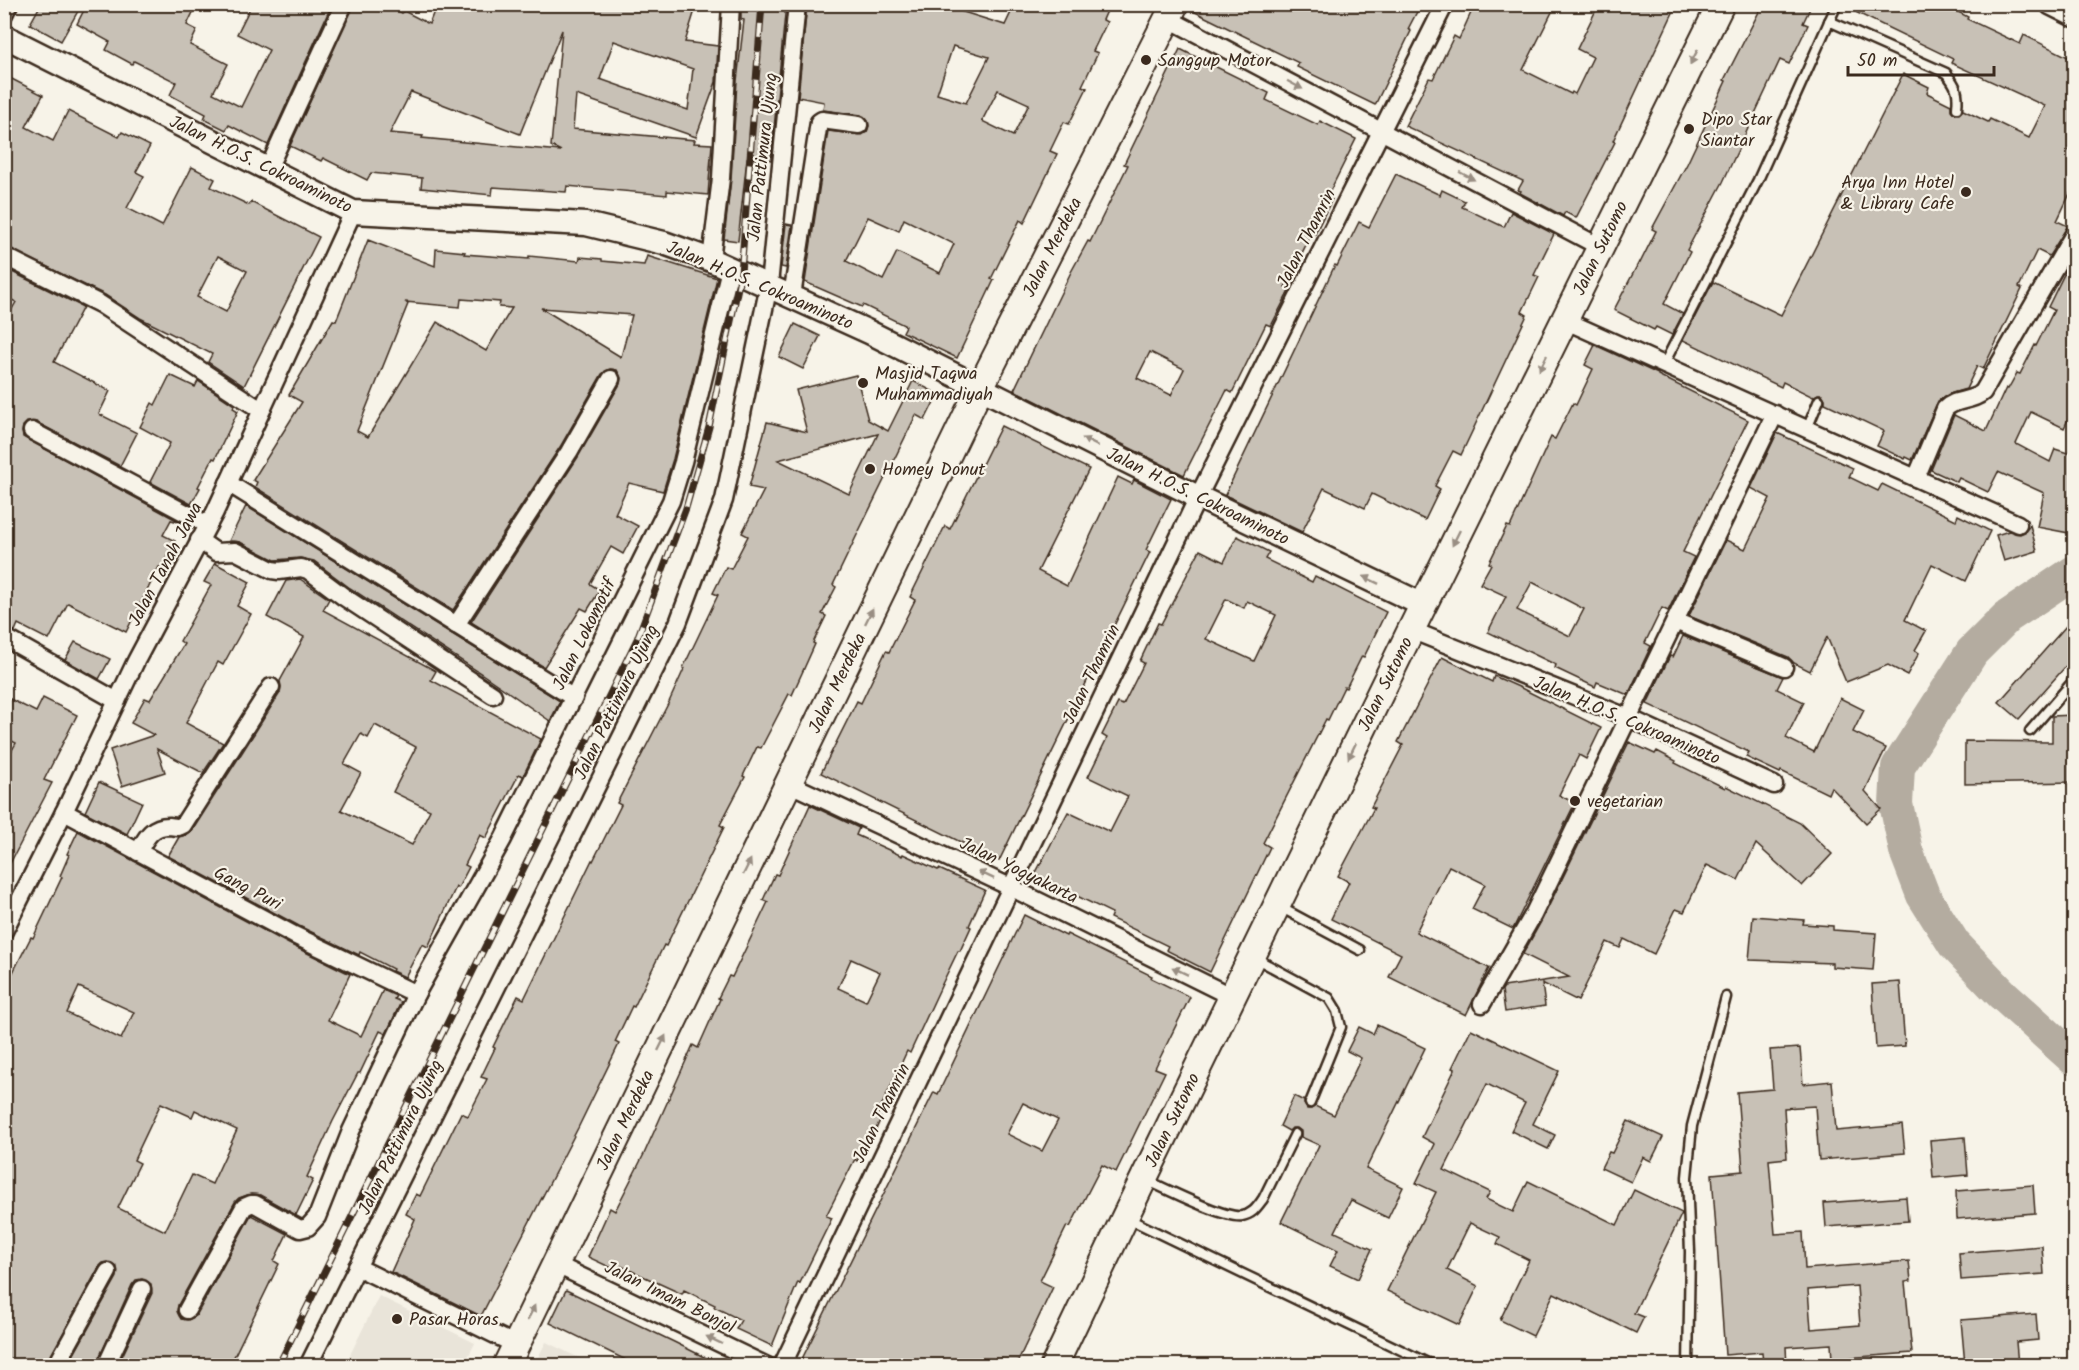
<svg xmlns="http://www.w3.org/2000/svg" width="2079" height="1370" font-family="Kalam,sans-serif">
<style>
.built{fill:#e9e4d9}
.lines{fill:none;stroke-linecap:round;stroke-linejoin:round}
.river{stroke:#b4aca0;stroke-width:34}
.building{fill:#c8c1b6;stroke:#3b2a1e;stroke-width:1.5;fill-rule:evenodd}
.lane-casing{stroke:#3b2a1e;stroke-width:13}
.street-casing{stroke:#3b2a1e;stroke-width:21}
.secondary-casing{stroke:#3b2a1e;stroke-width:27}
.primary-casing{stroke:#3b2a1e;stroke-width:30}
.lane{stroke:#f7f3e8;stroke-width:8}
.street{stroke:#f7f3e8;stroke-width:16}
.secondary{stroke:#f7f3e8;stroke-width:22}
.primary{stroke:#f7f3e8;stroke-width:26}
.rail-casing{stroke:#3b2a1e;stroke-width:7}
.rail{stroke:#f7f3e8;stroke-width:4.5;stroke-dasharray:14;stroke-linecap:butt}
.oneway{fill:#998e83}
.poi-dot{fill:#3b2a1e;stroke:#f7f3e8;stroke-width:2}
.labels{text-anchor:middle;stroke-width:4.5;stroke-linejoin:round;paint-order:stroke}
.poi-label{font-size:18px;fill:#3b2a1e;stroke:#f7f3e8;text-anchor:start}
.street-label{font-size:18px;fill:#3b2a1e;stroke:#f7f3e8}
</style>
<rect width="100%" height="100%" fill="#f7f3e8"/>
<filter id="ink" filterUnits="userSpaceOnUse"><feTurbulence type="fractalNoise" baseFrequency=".0167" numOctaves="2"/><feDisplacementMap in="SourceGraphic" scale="12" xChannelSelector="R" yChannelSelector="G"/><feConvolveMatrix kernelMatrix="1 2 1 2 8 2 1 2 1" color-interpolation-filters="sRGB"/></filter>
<g filter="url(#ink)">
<!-- built -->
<g class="built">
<polygon points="379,1296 475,1343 464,1365 345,1365"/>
<polygon points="546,1342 594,1365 534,1365"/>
</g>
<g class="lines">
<!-- river -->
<polyline class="river" points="2074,572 2007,617 1972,652 1898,767 1896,804 1906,851 1923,895 1954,944 2002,994 2074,1059"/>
</g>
<!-- building -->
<g class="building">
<polygon points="41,4 66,4 78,11 61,41 30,24"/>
<polygon points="87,4 197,4 187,25 197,30 190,45 228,64 213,93 241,107 269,50 237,34 252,4 332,4 268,145 229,125 226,130 204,119 206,114 170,95 176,82 134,61 132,64 106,50 110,42 77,24"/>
<path d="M354,4H385L402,13L404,11L429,24L437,4H697L685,42L718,46L716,82L696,137L576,95L573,129L695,140L694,143L712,144L708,195L667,191V195L567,186L566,192L493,187L492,195L421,188L422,178L371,173L367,180L323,158L321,161L290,146ZM562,30L551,146L561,151L422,138L423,136L390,133L411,92L520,134ZM614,41L693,69L688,110L600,79Z"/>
<polygon points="741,4 786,4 771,160 747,158 738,241 724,239 731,179 737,81 744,20 741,19"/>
<path d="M807,4H895L907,8L908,4H927L940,9L941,5L1005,25L1015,4H1110L1103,20L1107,22L1093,51L1098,53L1082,86L1087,88L1069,124L1064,122L1050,151L1057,154L1024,223L1020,220L991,279L994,280L957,358L903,332L906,326L863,305L862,307L805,282L828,131L862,135L867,132L869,126L868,121L861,115L823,110L824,102L798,97ZM953,46L989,57L966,103L937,94ZM998,90L1029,104L1013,136L982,121ZM868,217L899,231L904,219L954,244L940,273L897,252L883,280L846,261Z"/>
<polygon points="1190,4 1421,4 1408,29 1411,31 1375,105 1297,67 1299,63 1189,9"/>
<polygon points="1475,4 1556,4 1523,70 1571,94 1572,92 1575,94 1593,57 1577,49 1599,4 1677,4 1613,141 1615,142 1576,218 1565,212 1563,216 1520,193 1521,191 1518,190 1523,181 1405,126 1429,78 1433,79 1454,36 1459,39"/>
<polygon points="1763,4 1812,4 1803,23 1808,25 1789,64 1780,60 1723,182 1687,250 1690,252 1664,304 1683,314 1672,335 1656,327 1654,330 1614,310 1639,262 1640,263 1656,231 1652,229 1687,164 1726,81 1724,80"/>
<polygon points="1843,4 1943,4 1968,17 1967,19 2020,44 2024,35 2074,60 2074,136 2068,150 2074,154 2074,185 2057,221 2068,226 2049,256 2037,250 2019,287 2022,289 1983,369 1977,366 1966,389 1949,394 1938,401 1912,460 1906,457 1905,459 1877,446 1884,431 1825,403 1825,399 1822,394 1818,394 1813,397 1783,382 1781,387 1683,340 1713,282 1781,315 1903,74 1929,87 1927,93 1951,105 1951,110 1954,113 1959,114 1963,110 1988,122 1990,119 2029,138 2045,106 1951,63 1953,59 1843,6"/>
<path d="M1180,49L1269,93L1266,100L1318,125L1320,121L1356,139L1327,197L1332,199L1315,234L1312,233L1285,287L1290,289L1271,326L1266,324L1232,393L1227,390L1184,475L1014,390L1071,272L1088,241L1090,242L1128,165L1124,164ZM1150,352L1184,369L1171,395L1137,378Z"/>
<path d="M4,75L43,95L26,127L53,141L68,111L119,137L122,132L150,146L136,172L144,176L127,208L162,226L192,167L215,179L211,187L249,205L251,202L319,237L244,386L208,362L212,354L140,318L105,295L4,246ZM218,256L247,271L226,312L197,297Z"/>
<polygon points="1396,174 1440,195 1442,190 1465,201 1462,207 1504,227 1511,212 1554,234 1534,275 1539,277 1522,312 1527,315 1461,455 1453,451 1435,486 1440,489 1425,520 1372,494 1365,508 1324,488 1302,532 1225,495 1335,265 1337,266 1359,222 1369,227"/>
<polygon points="786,224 792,225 786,268 781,267"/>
<path d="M368,240L435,266L436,249L465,252L464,254L529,259V256L579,261L580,257L602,259V261L644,265L647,256L717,278L673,459L663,491L629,483L615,514L638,526L623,554L611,547L590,584L600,590L587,611L581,608L544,667L471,622L578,457L620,384L621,378L617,370L610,369L602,374L560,447L453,610L255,487L257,482L253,480L302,402L289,395L333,320L336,321ZM461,299L500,302L499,307L512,308L486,351L437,322L368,437L357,431L408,304L405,302L460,307ZM541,308L632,315L621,357Z"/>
<polygon points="2074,254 2074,407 2064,428 2031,412 2016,444 2050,462 2055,449 2074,455 2074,506 2069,533 2037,527 2044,493 1998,472 1988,492 1959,478 1957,482 1931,470 1954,415 1986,431 2006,388 2008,389 2017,373 2020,374 2035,345 2036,346 2054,310 2048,307"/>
<polygon points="4,268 83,307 54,362 110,391 99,414 137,433 120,466 36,422 27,422 23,426 22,432 23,437 182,523 171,520 163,535 175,541 161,568 159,567 126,632 68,603 49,640 18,624 15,631 4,627 4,323 16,302 4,296"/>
<polygon points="795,324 820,336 803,369 779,357"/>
<path d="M1595,345L1658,374V375L1748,420L1683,552L1694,557L1668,611L1662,608L1645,643L1651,646L1628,695L1597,682L1595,687L1555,668L1556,665L1488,632L1506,596L1480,584L1491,564L1489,563L1507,526L1510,527L1551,437L1555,439L1573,403L1576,405L1593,369L1585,365ZM1532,582L1584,609L1570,636L1517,610Z"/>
<polygon points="170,375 195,387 198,381 234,405 233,408 238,411 215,459 213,458 198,487 200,488 191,504 150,482 170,443 140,427 152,403 155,405"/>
<path d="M856,375L868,420L888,431L913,381L938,394L925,420L916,415L856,537L833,585L836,587L822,614L826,616L813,643L815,644L802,673L792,695L789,694L761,748L757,747L743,776L745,777L720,825L724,827L666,946L664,945L634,1007L632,1006L615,1042L619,1044L578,1128L481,1316L391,1272L415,1219L406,1214L416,1194L420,1196L461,1113L468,1116L487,1079L481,1077L495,1048L493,1047L518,996L524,999L592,860L593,861L621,805L617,803L669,702L684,669L683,668L718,595L713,593L726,567L731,569L748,536L742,533L764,490L749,487L767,422L807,432L796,390ZM878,434L849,494L778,460Z"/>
<polygon points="1001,426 1089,469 1038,571 1067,586 1118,477 1132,484 1134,480 1171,499 1146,550 1150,552 999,861 821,773 857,701 861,703 886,651 889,652 915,600 910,597 945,526 950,529"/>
<polygon points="1777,433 1853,468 1849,477 1878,491 1882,484 1956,520 1958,515 1990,531 1966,581 1932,564 1905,620 1926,631 1915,650 1919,653 1907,675 1888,665 1846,682 1827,637 1810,671 1794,663 1788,657 1689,616 1726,540 1745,549 1770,498 1751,488"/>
<polygon points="246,506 560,701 550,721 482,674 350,588 314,561 300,558 275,560 240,542 229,541"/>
<polygon points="2030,525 2037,551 2004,561 1996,535 2009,531 2020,534 2025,532"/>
<path d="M1237,536L1269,552L1265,559L1312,582L1315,576L1386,612L1364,657L1362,656L1346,688L1344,687L1328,720L1326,719L1263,843L1270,847L1210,972L1166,950L1168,946L1110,918L1112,913L1073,894L1071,898L1032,880L1068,812L1110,832L1128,796L1088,777L1107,738L1102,735L1118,703L1123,705L1144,663L1140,661L1158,623L1161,624L1200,550L1224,562ZM1226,599L1244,608L1247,601L1276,615L1254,661L1206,639Z"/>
<polygon points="215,563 250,582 237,606 251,614 223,665 218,662 186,723 223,743 203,773 157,749 165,772 122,786 110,750 154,735 131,723 145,698 150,700 184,644 180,641 211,585 204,582"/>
<path d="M300,579L329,599L323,610L436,671L431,680L541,739L523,776L519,774L486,838L480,835L465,865L469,867L458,888L456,887L428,947L422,944L405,977L392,971L393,969L360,952L359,955L299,926L168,856L179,837L186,835L192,831L280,693L281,687L280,681L304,637L267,617L286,581ZM375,725L416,747L393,792L430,810L412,845L341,810L361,773L344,764L361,734L368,738Z"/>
<polygon points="2074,617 2074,657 2019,719 1999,702"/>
<polygon points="1683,636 1783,677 1777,689 1804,702 1786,738 1814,752 1840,698 1864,710 1853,732 1886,748 1865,791 1881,809 1866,823 1831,787 1828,794 1781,771 1780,773 1746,757 1749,752 1647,704 1670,656 1673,657"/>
<polygon points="75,642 110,659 99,679 65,660"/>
<polygon points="1442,657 1492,682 1494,676 1521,688 1601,728 1586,759 1579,755 1559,795 1575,803 1513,929 1472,909 1485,884 1449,866 1416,932 1489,968 1466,1015 1389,977 1401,954 1331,919 1349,882 1338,876 1374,808 1371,807 1403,745 1398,742"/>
<polygon points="4,696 36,712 43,698 77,715 44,780 52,783 4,875 4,764 16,743 4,737"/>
<polygon points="2074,715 2074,782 1965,784 1965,741 2052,742 2052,716"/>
<polygon points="1629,742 1655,754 1657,751 1676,761 1675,763 1725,788 1726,786 1800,823 1832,854 1802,886 1756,844 1738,880 1707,865 1684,912 1676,909 1654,954 1624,939 1620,948 1607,942 1578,1001 1542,983 1545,1006 1505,1012 1502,990 1504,987 1569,977 1523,954 1542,920"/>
<polygon points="99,782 142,802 127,834 85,812"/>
<path d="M810,805L859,828L856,835L902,856L903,854L938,870L939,869L985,890L969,926L971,927L960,951H958L943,982L910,1053L907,1051L877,1116L881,1118L873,1136L870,1135L857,1161L855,1159L826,1216L832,1218L800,1283L798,1282L772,1346L736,1329L741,1320L714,1307L715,1305L684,1290L682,1294L621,1266L618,1271L588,1257L610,1208L615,1211L644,1154L693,1045L698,1048L720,999L718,998L729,976L732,977L768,902L763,900L775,874L778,875ZM851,959L880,972L866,1001L838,988Z"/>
<path d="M78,831L289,944L350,974L328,1020L361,1036L383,990L396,996L394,999L401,1002L386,1034L380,1031L360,1073H358L333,1121L307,1177L313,1180L296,1215L260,1195L251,1194L239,1198L235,1202L178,1305L177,1311L181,1319L188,1320L196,1316L251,1215L287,1234L274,1261L279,1264L230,1365H118L152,1293L151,1284L142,1279L136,1280L132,1285L96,1365H68L117,1277V1267L108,1262L103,1263L99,1267L46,1365H4V990L31,937L33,938L62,877L60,876L69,855L67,854ZM79,987L134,1012L121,1039L67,1013ZM161,1103L192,1117L195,1110L237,1130L212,1184L192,1175L165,1231L118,1208L140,1163L134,1160Z"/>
<path d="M1024,915L1066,936L1067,934L1152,976L1151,978L1190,997L1155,1068L1165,1072L1116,1172L1102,1165L1070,1227L1067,1226L1040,1281L1053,1287L1016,1365H799L934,1092L938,1094ZM1023,1103L1058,1120L1042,1151L1007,1134Z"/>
<polygon points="1753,916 1804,920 1803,924 1833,926 1833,930 1876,933 1873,970 1832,967 1832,963 1749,960"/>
<polygon points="1900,982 1905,1046 1876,1048 1872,984"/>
<polygon points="1377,1025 1425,1048 1366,1169 1403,1187 1388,1218 1351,1200 1335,1232 1372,1249 1358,1279 1330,1266 1338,1250 1281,1222 1319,1145 1301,1137 1301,1131 1297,1128 1292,1128 1289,1131 1280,1126 1294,1096 1304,1101 1304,1104 1307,1109 1311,1109 1315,1106 1334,1115 1361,1058 1347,1051 1359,1027 1373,1034"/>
<polygon points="1471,1029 1559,1071 1533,1124 1555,1135 1548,1149 1511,1131 1525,1103 1487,1084 1444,1170 1490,1192 1486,1199 1513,1212 1528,1181 1617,1225 1634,1190 1682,1213 1634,1313 1644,1317 1636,1333 1554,1293 1533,1336 1500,1320 1529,1260 1497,1244 1500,1237 1470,1223 1447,1270 1478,1286 1459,1325 1387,1291 1436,1192 1416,1183 1435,1144 1422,1137 1455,1069 1452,1068"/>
<path d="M1800,1048L1803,1084L1832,1081L1836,1131L1902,1125L1905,1153L1819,1160L1815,1106L1784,1108L1787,1158L1769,1160L1775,1234L1803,1232L1805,1269L1909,1261L1911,1281L1905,1282L1912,1353L1832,1359L1831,1344L1786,1347L1787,1365H1763L1762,1352L1725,1355L1712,1174L1743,1171L1737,1092L1773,1089L1770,1050ZM1857,1286L1860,1325L1811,1329L1808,1290Z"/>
<polygon points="1628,1121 1663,1137 1651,1161 1643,1157 1631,1182 1601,1168 1609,1152 1612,1153"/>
<polygon points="1965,1137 1968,1175 1933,1178 1930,1140"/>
<polygon points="2033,1185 2035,1213 1957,1219 1956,1191"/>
<polygon points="1906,1197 1908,1221 1826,1227 1824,1203"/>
<polygon points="2042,1246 2044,1274 1961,1280 1959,1253"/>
<polygon points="566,1290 674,1342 720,1365 636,1365 550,1323"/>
<polygon points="2036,1314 2038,1340 2016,1342 2018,1365 1965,1365 1961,1320"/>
</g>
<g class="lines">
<defs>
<g id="lane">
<path d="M1829,21L1946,73C1956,85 1959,92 1957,108"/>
<polyline points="1664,364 1758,180 1837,4"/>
<polyline points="1807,429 1819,400"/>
<polyline points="2030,731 2074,680"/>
<polyline points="1280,907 1360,950"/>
<polyline points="1255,958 1329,998 1337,1011 1341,1027 1310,1103"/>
<path d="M1146,1180C1165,1188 1224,1219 1242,1216C1253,1214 1257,1207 1263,1199L1295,1134"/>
<polyline points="1129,1219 1434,1366"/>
<polyline points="1688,1366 1690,1252 1687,1177 1692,1126 1726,997"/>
</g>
<g id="street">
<polyline points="4,14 9,4"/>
<polyline points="1169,19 1600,247"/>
<polyline points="268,169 344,4"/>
<polyline points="4,256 100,304 261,410"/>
<polyline points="711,260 721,178 731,4"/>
<polyline points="792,296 819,122 822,120 859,125"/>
<polyline points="1564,320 2018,524"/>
<polyline points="32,431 208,525"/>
<path d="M1916,478L1945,409C1955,398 1972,402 1983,392L2074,234"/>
<polyline points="228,483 574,698"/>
<polyline points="199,540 216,552 235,551 272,570 279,571 301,568 308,570 344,597 493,695"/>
<polyline points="1675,621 1784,667"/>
<polyline points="456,625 569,452 611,379"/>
<polyline points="1411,630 1629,718 1774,785"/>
<polyline points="4,637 117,701"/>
<polyline points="788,783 1010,887 1232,997"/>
<polyline points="64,812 294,935 416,994"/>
<path d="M138,852C146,838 151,826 169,826C176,827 178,828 183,825L271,687"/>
<polyline points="4,931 64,812 136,661 215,512 353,212"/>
<polyline points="1482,1004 1533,915 1775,414"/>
<polyline points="555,1264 767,1366"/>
<polyline points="357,1267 516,1345"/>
<polyline points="187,1310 244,1207 251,1204 255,1204 300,1229 308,1227 317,1217 351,1131 416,994 503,839 671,501 683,462 730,269"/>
<polyline points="56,1366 108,1272"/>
<polyline points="106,1366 142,1289"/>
<polyline points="308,1366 678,623 724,500 769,285 797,4"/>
<polyline points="782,1366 1198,497 1445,4"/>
</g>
<g id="secondary">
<polyline points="2052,4 2074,15"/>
<polyline points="4,36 353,212 586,224 664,243 711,260 869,332 1198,497 1423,605"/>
</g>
<g id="primary">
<polyline points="506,1366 980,388 1175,4"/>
<polyline points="1054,1366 1125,1217 1411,630 1721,4"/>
</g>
</defs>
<!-- lane casing -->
<use href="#lane" class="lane-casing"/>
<!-- street casing -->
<use href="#street" class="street-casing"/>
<!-- secondary casing -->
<use href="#secondary" class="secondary-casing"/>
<!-- primary casing -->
<use href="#primary" class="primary-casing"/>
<!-- lane -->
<use href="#lane" class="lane"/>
<!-- street -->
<use href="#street" class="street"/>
<!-- secondary -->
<use href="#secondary" class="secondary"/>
<!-- primary -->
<use href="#primary" class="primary"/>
<defs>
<polyline id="rail" points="278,1366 637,639 686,508 709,427 741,273 762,4"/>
</defs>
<!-- rail casing -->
<use href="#rail" class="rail-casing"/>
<!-- rail -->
<use href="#rail" class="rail"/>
</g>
<!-- one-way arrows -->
<defs><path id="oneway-solid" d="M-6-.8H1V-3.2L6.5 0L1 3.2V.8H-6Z" transform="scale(1.5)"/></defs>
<g class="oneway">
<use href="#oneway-solid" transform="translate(1694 57) rotate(117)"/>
<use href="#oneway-solid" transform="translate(1295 85) rotate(28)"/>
<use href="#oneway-solid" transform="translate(1467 176) rotate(28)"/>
<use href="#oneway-solid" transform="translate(1543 363) rotate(116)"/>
<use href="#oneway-solid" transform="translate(1090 442) rotate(-153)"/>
<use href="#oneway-solid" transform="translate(1456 538) rotate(116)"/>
<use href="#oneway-solid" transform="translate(1371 580) rotate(-154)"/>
<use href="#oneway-solid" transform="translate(869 616) rotate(-64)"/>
<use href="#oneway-solid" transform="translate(1352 751) rotate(116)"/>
<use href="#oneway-solid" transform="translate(747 867) rotate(-64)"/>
<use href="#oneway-solid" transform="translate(986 875) rotate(-155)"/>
<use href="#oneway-solid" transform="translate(1180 971) rotate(-154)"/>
<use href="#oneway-solid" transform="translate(662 1043) rotate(-64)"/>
<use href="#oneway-solid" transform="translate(531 1313) rotate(-64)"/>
<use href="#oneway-solid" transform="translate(714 1340) rotate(-154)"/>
</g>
</g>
<!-- markers -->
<g class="poi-dot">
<circle cx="1146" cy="60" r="6"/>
<circle cx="1689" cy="129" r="6"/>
<circle cx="1966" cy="192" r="6"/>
<circle cx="863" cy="383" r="6"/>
<circle cx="870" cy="469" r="6"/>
<circle cx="1575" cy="801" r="6"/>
<circle cx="397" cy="1319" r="6"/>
</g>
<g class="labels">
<!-- poi labels -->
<g class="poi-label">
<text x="1158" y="66">Sanggup Motor</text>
<text x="1701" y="125">Dipo Star<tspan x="1701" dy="21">Siantar</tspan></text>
<text x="1954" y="188" text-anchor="end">Arya Inn Hotel<tspan x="1954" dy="21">&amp; Library Cafe</tspan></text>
<text x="875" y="379">Masjid Taqwa<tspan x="875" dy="21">Muhammadiyah</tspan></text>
<text x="882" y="475">Homey Donut</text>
<text x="1587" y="807">vegetarian</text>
<text x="409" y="1325">Pasar Horas</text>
</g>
<!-- street labels -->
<g class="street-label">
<text transform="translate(762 157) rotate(-84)" y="6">Jalan Pattimura Ujung</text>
<text transform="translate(261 164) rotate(26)" y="6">Jalan H.O.S. Cokroaminoto</text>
<text transform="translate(1306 238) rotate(-63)" y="6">Jalan Thamrin</text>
<text transform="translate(1052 247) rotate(-63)" y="6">Jalan Merdeka</text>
<text transform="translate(1600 248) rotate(-64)" y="6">Jalan Sutomo</text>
<text transform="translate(760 285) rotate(23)" y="6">Jalan H.O.S. Cokroaminoto</text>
<text transform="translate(1198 496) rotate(26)" y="6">Jalan H.O.S. Cokroaminoto</text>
<text transform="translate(165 564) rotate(-62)" y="6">Jalan Tanah Jawa</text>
<text transform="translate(584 634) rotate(-64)" y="6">Jalan Lokomotif</text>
<text transform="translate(1091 674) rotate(-64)" y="6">Jalan Thamrin</text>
<text transform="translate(837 683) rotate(-64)" y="6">Jalan Merdeka</text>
<text transform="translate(1385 684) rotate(-64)" y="6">Jalan Sutomo</text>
<text transform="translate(616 702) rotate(-64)" y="6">Jalan Pattimura Ujung</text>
<text transform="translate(1627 720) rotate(23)" y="6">Jalan H.O.S. Cokroaminoto</text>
<text transform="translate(1019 870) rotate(26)" y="6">Jalan Yogyakarta</text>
<text transform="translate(248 888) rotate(28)" y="6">Gang Puri</text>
<text transform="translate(881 1113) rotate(-64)" y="6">Jalan Thamrin</text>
<text transform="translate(625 1120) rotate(-64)" y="6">Jalan Merdeka</text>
<text transform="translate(1172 1120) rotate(-64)" y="6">Jalan Sutomo</text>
<text transform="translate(400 1137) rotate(-64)" y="6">Jalan Pattimura Ujung</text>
<text transform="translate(670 1297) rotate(26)" y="6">Jalan Imam Bonjol</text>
</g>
</g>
<!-- margin -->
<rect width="2079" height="1370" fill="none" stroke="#f7f3e8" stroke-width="24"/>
<rect x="12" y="12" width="2055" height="1346" fill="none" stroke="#3b2a1e" stroke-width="2" filter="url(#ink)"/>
<!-- scale -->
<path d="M1848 66v9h146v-9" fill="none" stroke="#3b2a1e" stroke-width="3"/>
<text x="1857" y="66" font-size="18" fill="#3b2a1e" stroke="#f7f3e8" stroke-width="4.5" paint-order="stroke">50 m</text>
</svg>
